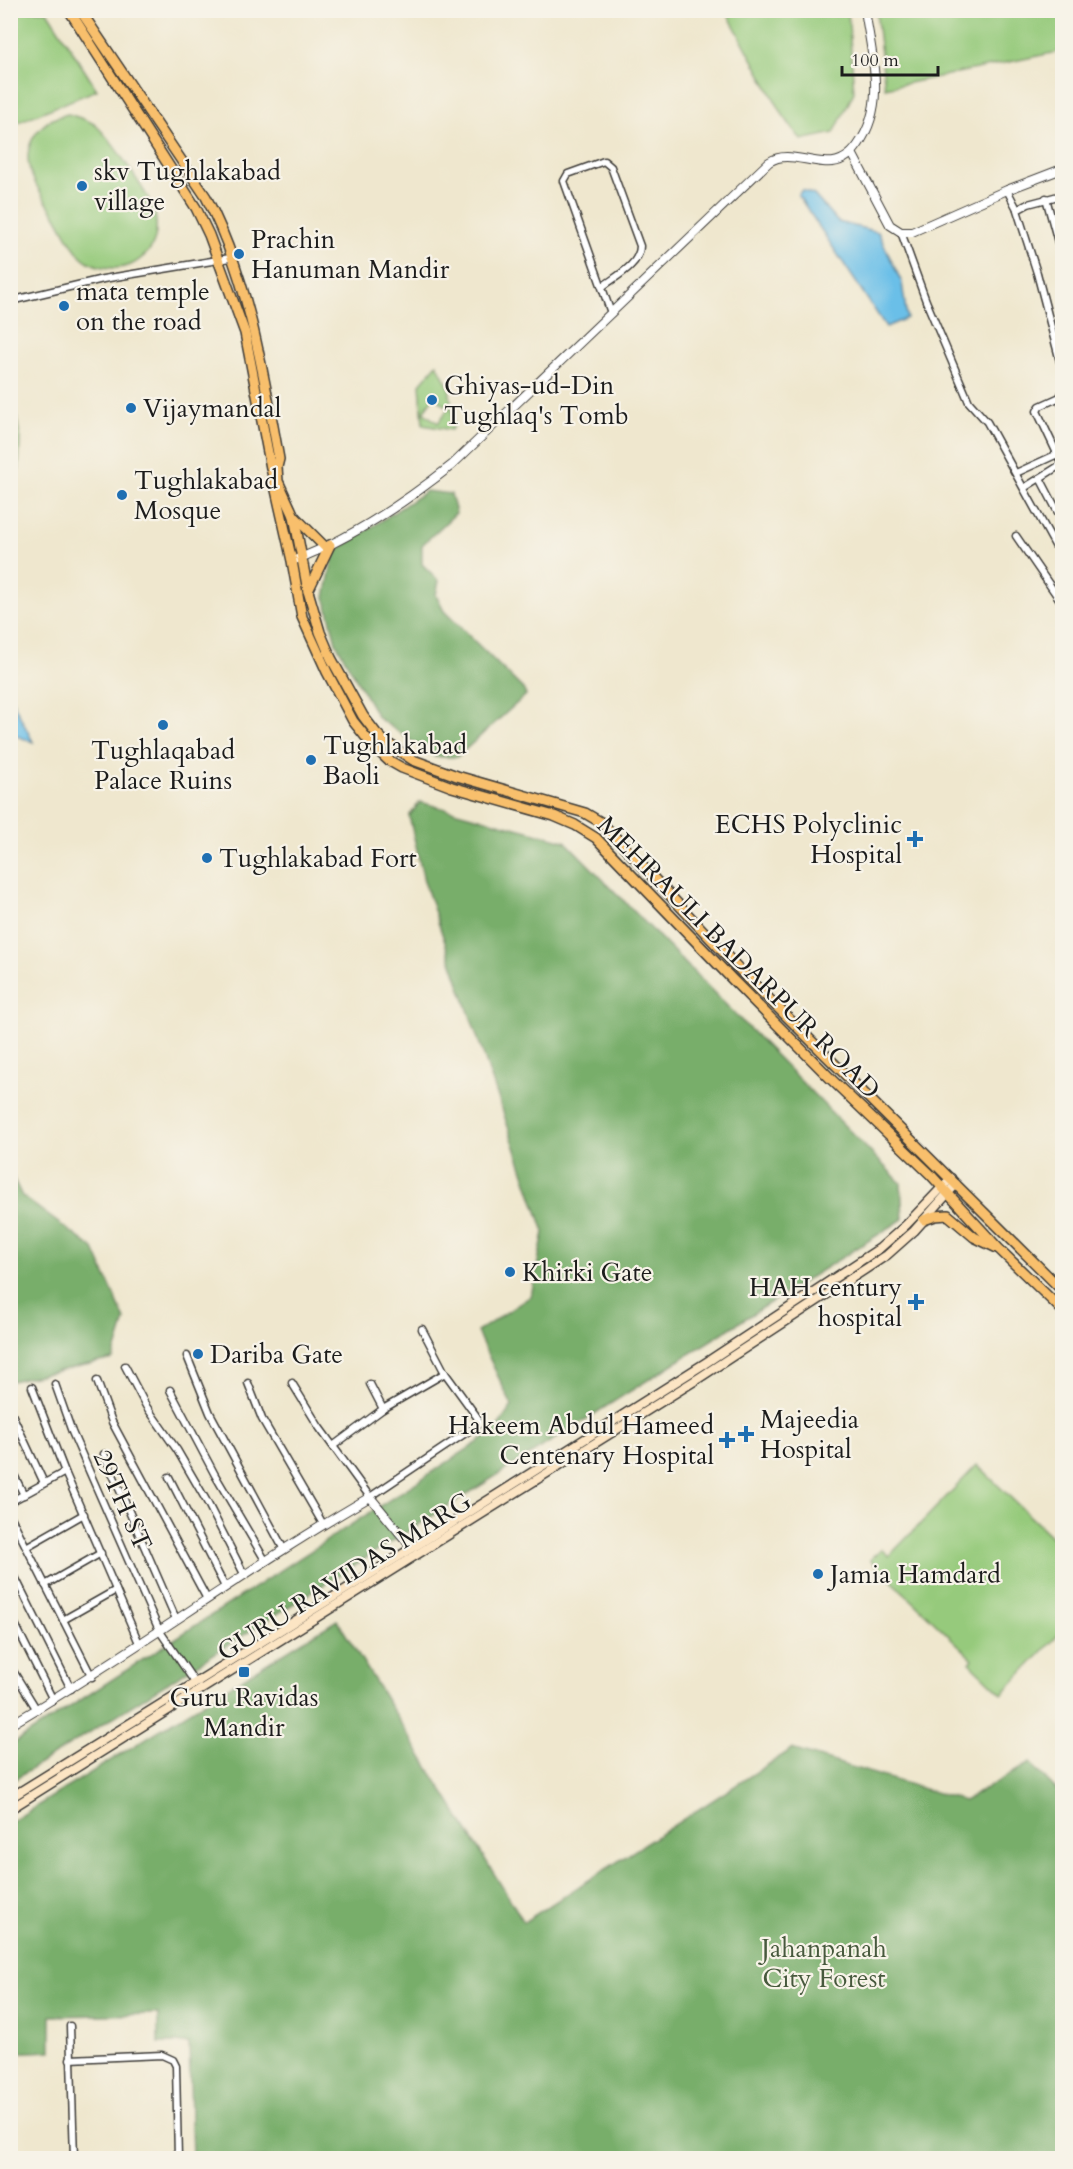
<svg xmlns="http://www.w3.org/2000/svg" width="1073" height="2169" font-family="Cardo,serif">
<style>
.green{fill:#96ca7b;stroke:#59734c;stroke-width:1.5;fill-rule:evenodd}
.forest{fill:#78ae6b;stroke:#4a6544;stroke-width:1.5}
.water{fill:#6bbfe8;stroke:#446e82;stroke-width:1.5}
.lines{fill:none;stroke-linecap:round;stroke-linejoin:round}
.minor-casing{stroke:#3c3a37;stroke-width:9}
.tertiary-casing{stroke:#3c3a37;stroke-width:10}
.secondary-casing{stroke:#3c3a37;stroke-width:11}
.primary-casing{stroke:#3c3a37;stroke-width:12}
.minor{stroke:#fff;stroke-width:6}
.tertiary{stroke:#fff;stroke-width:8}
.secondary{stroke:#fce5c4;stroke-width:8}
.primary{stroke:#f8bf6c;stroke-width:9}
.poi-dot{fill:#1f6fb2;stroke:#f7f3e8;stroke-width:2}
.labels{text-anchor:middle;stroke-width:4.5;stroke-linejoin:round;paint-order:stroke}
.poi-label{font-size:26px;fill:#1c1c1c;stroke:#f7f3e8;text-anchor:start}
.street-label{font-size:26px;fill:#1c1c1c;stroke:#f7f3e8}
.park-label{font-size:26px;fill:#47593d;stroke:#f7f3e8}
</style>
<rect width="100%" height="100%" fill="#f7f3e8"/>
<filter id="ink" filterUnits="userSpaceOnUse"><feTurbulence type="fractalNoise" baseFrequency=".0167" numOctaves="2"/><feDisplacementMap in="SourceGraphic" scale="12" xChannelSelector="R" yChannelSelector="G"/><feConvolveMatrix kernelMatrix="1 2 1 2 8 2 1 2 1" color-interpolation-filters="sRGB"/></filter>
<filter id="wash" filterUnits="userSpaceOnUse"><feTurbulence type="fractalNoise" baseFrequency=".008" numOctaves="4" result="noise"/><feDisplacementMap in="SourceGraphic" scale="24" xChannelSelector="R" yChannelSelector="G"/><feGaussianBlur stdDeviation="1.35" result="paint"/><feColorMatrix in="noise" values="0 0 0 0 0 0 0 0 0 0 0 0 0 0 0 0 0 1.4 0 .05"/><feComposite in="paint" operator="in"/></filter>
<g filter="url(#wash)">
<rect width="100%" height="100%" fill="#efe7ce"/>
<!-- green -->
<g class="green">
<polygon points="11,10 47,11 97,90 11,125"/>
<polygon points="726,11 848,11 854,92 834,133 801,140 783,115"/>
<polygon points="876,11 1062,11 1062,51 885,88"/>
<path d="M68,114C77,117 86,119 94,124C108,134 152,199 155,214C158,230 156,246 144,256C135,264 127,268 115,268C102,268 90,265 81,256C71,246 64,230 57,218C40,191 14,162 37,132C46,121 55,117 68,114Z"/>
<path d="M437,364L449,387L454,426L451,430L423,425L420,384ZM434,397L449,408L438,423L423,412Z"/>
<polygon points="10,377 20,437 19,470 11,471"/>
<polygon points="977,1465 1062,1547 1062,1631 1002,1694 970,1663 973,1659 870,1560 881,1549 889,1556"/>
</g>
<!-- forest -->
<g class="forest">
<polygon points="426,491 451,494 456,513 422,545 422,564 439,581 436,595 444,611 523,689 526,695 457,757 435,757 378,718 336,643 325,597 334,552"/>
<polygon points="420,802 565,841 901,1183 903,1219 11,1782 11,1745 494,1432 512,1406 477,1332 531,1296 544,1232 424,881 409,816"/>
<polygon points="11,1174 22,1196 94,1249 125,1320 113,1359 11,1381"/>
<polygon points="337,1620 524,1922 792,1749 964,1801 1030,1763 1062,1795 1062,2158 192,2158 189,2043 158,2043 158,2014 51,2016 51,2051 11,2053 11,1822"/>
</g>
<!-- water -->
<g class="water">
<polygon points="802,190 814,195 838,222 878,232 902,283 907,318 886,327 798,195"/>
<polygon points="11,698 33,742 11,734"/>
</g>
</g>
<g filter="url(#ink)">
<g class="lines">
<defs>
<g id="minor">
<polyline points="1007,190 1017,209"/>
<polyline points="1062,195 1028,204 1017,210 1037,273 1062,369"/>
<polyline points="1046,198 1062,257"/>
<polyline points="901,232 926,301 969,402 987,422 1062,558"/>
<path d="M602,287C615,277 640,265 640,246L611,167L604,161L568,174L564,181L611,313"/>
<polyline points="10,301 103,279 230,258"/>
<polyline points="1062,393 1060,397 1062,405"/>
<polyline points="1016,473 1062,452"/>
<polyline points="1040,478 1062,520"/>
<polyline points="1024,488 1062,464 1037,411 1040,406 1060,397"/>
<polyline points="1016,536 1062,603"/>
<polyline points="187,1356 210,1413 283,1548"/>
<polyline points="125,1366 146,1406 177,1450 206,1500 244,1574"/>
<polyline points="97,1381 112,1422 207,1599"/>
<polyline points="248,1383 262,1419 323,1524"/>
<polyline points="292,1383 319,1427 370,1497 479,1424 477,1417 445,1373 422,1329"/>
<polyline points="55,1384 72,1432 159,1630 196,1684"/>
<polyline points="370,1384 383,1409"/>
<polyline points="32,1387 65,1472 139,1643"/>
<polyline points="170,1390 215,1475 265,1560"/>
<polyline points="10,1410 44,1483"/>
<polyline points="333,1446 383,1409 445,1373"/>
<polyline points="104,1454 176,1619"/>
<polyline points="10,1467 24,1495"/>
<polyline points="169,1477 225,1587"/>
<polyline points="10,1502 65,1472"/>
<polyline points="10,1515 92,1677"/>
<polyline points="26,1547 84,1514"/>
<polyline points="10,1567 71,1689"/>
<polyline points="45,1585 101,1553"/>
<polyline points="10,1614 53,1700"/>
<polyline points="63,1620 116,1590"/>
<polyline points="10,1666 37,1710"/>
<polyline points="70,2026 74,2158"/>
<polyline points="70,2059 162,2055 173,2060 176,2066 178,2158"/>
</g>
<g id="tertiary">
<polyline points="852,153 890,225 901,232 912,232 1007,190 1062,169"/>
<path d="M292,561C350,540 404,503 452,465L769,162C785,151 804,161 823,162C838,164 849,158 858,145C887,104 872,57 865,10"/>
<path d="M10,1725C133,1653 247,1568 370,1497L412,1548"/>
</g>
<g id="secondary">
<polyline points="10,1798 422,1542 707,1362 880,1248 906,1225 951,1178"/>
<polyline points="10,1809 699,1378 887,1255 914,1231 956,1184"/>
</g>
<g id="primary">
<polyline points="69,10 196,208 209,235 245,333 271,468 292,561 302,617 327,672 353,721 373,746 388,760 402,768 452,787 554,816 575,825 596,838 732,979 832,1080 930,1174 999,1249 1062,1310"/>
<path d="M80,10L206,197C248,277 263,371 279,459L277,467L278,481L294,516L308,591L320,632L331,658L363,716L376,733L384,741L413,760L457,776L585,813L602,823L740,970L1062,1290"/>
<polyline points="294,516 325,547"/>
<polyline points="308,591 330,545"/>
<polyline points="924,1220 935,1216 948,1215 974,1237 997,1248"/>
</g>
</defs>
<!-- minor casing -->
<use href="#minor" class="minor-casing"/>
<!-- tertiary casing -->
<use href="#tertiary" class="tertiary-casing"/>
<!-- secondary casing -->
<use href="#secondary" class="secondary-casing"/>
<!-- primary casing -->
<use href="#primary" class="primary-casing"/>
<!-- minor -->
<use href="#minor" class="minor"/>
<!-- tertiary -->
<use href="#tertiary" class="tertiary"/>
<!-- secondary -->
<use href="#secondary" class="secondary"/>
<!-- primary -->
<use href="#primary" class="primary"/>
</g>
</g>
<!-- markers -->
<g class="poi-dot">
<circle cx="82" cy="186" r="6"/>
<circle cx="239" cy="254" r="6"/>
<circle cx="64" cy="306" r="6"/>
<circle cx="432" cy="400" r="6"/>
<circle cx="131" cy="408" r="6"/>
<circle cx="122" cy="495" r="6"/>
<circle cx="163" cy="725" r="6"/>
<circle cx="311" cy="760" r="6"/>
<path d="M912 830h6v6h6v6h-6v6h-6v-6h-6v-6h6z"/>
<circle cx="207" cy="858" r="6"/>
<circle cx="510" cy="1272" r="6"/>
<path d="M913 1293h6v6h6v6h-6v6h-6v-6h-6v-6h6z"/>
<circle cx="198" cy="1354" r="6"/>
<path d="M743 1425h6v6h6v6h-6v6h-6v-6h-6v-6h6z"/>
<path d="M724 1431h6v6h6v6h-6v6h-6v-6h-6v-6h6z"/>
<circle cx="818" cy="1574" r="6"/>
<rect x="238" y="1666" width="12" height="12" rx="3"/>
</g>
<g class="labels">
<!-- poi labels -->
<g class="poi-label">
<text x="94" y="180">skv Tughlakabad<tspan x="94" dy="30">village</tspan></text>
<text x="251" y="248">Prachin<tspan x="251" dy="30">Hanuman Mandir</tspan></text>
<text x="76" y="300">mata temple<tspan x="76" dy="30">on the road</tspan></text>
<text x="444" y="394">Ghiyas-ud-Din<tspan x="444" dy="30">Tughlaq's Tomb</tspan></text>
<text x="143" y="417">Vijaymandal</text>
<text x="134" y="489">Tughlakabad<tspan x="134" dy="30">Mosque</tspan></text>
<text x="323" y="754">Tughlakabad<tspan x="323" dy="30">Baoli</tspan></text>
<text x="163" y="759" text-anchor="middle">Tughlaqabad<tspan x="163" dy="30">Palace Ruins</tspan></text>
<text x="902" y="833" text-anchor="end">ECHS Polyclinic<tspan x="902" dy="30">Hospital</tspan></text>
<text x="219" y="867">Tughlakabad Fort</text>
<text x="522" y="1281">Khirki Gate</text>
<text x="902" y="1296" text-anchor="end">HAH century<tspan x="902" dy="30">hospital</tspan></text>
<text x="210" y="1363">Dariba Gate</text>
<text x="760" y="1428">Majeedia<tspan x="760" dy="30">Hospital</tspan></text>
<text x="714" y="1434" text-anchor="end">Hakeem Abdul Hameed<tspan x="714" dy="30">Centenary Hospital</tspan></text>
<text x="830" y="1583">Jamia Hamdard</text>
<text x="244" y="1706" text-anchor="middle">Guru Ravidas<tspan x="244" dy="30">Mandir</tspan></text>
</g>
<!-- street labels -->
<g class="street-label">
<text transform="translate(739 957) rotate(45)" y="9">MEHRAULI BADARPUR ROAD</text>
<text transform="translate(123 1500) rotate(66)" y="9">29TH ST</text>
<text transform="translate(344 1576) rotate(-32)" y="9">GURU RAVIDAS MARG</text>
</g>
<!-- park labels -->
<g class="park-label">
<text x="824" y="1957">Jahanpanah<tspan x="824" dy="30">City Forest</tspan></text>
</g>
</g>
<!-- margin -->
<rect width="1073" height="2169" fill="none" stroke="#f7f3e8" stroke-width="36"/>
<!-- scale -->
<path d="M842 66v9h96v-9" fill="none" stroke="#1c1c1c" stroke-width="3"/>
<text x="851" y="66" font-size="18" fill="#1c1c1c" stroke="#f7f3e8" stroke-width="4.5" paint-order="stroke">100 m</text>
</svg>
